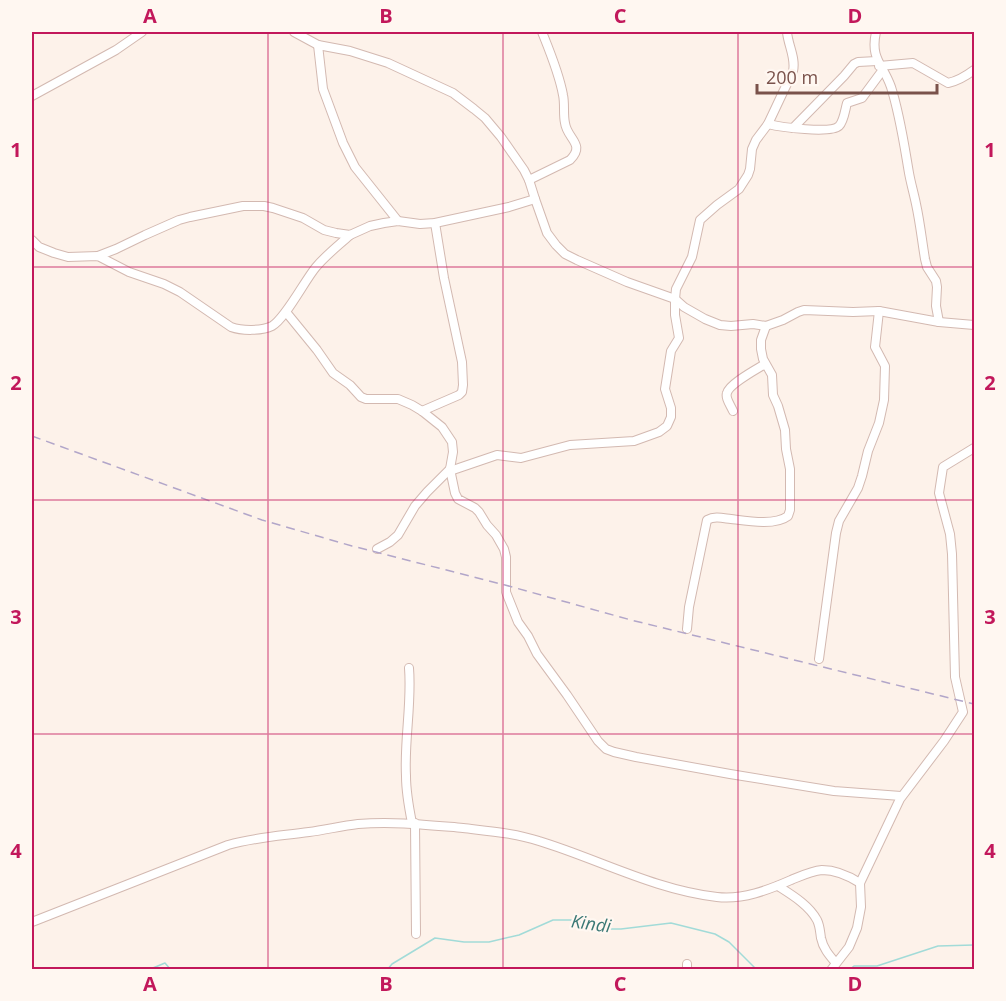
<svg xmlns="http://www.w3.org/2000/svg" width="1006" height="1001" font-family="'Open Sans',sans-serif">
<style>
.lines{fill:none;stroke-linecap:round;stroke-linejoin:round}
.stream{stroke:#a2dbd8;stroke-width:1.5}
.minor-casing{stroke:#d3b9b1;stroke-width:10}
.minor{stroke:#fff;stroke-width:8}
.rail{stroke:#b2a6c9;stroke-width:1.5;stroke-dasharray:9 6;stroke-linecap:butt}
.grid{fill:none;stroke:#c2185b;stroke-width:1.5;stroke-opacity:0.55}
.labels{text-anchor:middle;stroke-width:4.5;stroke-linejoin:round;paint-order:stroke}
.water-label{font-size:18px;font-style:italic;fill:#3a7875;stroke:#fff7f1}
.neatline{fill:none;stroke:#c2185b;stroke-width:2}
.grid-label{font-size:20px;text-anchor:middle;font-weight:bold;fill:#c2185b}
</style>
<rect width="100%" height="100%" fill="#fdf2ea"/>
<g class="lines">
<!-- stream -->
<g class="stream">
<polyline points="148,970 165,963 171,970"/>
<polyline points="387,970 392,964 435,938 464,942 489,942 519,935 553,920 572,920 610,929 621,929 671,923 715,934 729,942 757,970"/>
<polyline points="849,970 854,966 877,966 938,946 974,945"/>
</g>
<defs>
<g id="minor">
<polyline points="294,32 318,45 350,51 388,63 453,93 474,109 485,118 501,137 524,170 529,180 535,199 547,233 556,245 565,254 577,260 627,282 675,299 684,307 705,319 720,325 731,326 753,324 766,326 783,320 798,312 804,310 853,312 879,311 939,322 974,325"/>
<path d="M876,32C870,59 883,64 891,87C900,115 904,144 909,173C911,184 914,194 916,204C920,222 922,241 925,259L927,267L936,281L937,287L936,306L939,322"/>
<polyline points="318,45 323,89 343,143 355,167 398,221"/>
<path d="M879,66L913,63L948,83C958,81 966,76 974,70"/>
<polyline points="32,96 116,50 142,32"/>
<path d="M768,124C780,127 831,134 839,126C844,121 845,110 847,103L862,98L882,71"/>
<polyline points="793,128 844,76 854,64 858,62 877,61"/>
<path d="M529,180L570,160C586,144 567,139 565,123C563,114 565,104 563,95C559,73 550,52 542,32"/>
<path d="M32,240L39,247L54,253L68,257L98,256L129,272L164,284L180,292L231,327C242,331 262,331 272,326C285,319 305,280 316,267C326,255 339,245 350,235"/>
<polyline points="98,256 116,249 145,235 179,220 190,217 243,206 264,206 273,208 303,218 324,230 336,233 350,235 370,226 384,223 398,221 420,224 435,223 509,207 535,199"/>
<polyline points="286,312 317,350 333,373 350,385 361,397 366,399 398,399 412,405 422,411 442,427 452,442 453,452 450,469 427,492 415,506 398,535 390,542 377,549"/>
<polyline points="422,411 459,395 462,392 463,385 462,362 444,278 435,223"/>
<path d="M733,411C731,406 725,398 727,393C729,384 757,369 765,364"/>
<polyline points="450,469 455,493 458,499 475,508 479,512 487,525 496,535 504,549 506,557 506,592 518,622 528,636 537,654 567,695 598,741 606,749 614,752 636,757 730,774 834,791 901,796"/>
<path d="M450,471L497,455L521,458L570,445L634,441L659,432L667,426L671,417V408L665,389L671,351L679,338L675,315V299L676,289L692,257L700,220L717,205L739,189L748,175L750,169L752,149L756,140L768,124L793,71C796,58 788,45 787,32"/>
<path d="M687,629L689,607L707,520C715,516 722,518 731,519C747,521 775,526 788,516L790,510V469L786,449L785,430L778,406L773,395L772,375L763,359L761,349V340L766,326"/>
<polyline points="819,659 836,533 839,521 858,488 862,476 868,451 879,423 884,400 885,366 875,347 879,311"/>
<path d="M409,668C412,704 404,740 406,776C406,792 409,808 412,823"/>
<polyline points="415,823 416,934"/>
<path d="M778,886C792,895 809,905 817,920C820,926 820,932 821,938C823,948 829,955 835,962"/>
<path d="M32,922L228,845C256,837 280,836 309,832C325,830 341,826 358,824C393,821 428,825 463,828C488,831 515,833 539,841C598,859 655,890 717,897C743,900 768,890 791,880C801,876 811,871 822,870C835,870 849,876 860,883"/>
<polyline points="687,970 687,964"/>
<polyline points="831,970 849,947 857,928 861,907 860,883 900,799 944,741 963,712 955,677 952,554 950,534 939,493 943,467 974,448"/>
</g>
</defs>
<!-- minor casing -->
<use href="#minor" class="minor-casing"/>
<!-- minor -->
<use href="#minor" class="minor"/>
<!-- rail -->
<polyline class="rail" points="32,436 262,520 352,546 505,585 631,620 974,704"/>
</g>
<!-- grid -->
<path class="grid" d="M268,32V970M503,32V970M738,32V970M32,267H974M32,500H974M32,734H974"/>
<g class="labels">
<!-- water labels -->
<g class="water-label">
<text transform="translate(591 924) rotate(8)" y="6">Kindi</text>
</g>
</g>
<!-- border -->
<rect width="1006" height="1001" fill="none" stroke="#fff7f1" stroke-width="66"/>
<!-- scale -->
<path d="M757 84v9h180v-9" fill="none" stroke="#7a524b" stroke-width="3"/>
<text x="766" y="84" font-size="18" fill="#7a524b" stroke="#fff7f1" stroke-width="4.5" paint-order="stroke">200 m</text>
<rect x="33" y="33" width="940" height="935" class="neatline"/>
<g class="grid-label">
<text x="150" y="23">A</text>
<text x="386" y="23">B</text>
<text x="620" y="23">C</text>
<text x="855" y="23">D</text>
<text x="16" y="157">1</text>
<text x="990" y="157">1</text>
<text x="16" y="390">2</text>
<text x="990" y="390">2</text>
<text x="16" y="624">3</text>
<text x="990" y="624">3</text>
<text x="16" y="858">4</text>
<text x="990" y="858">4</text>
<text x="150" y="991">A</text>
<text x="386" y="991">B</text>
<text x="620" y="991">C</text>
<text x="855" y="991">D</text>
</g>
</svg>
